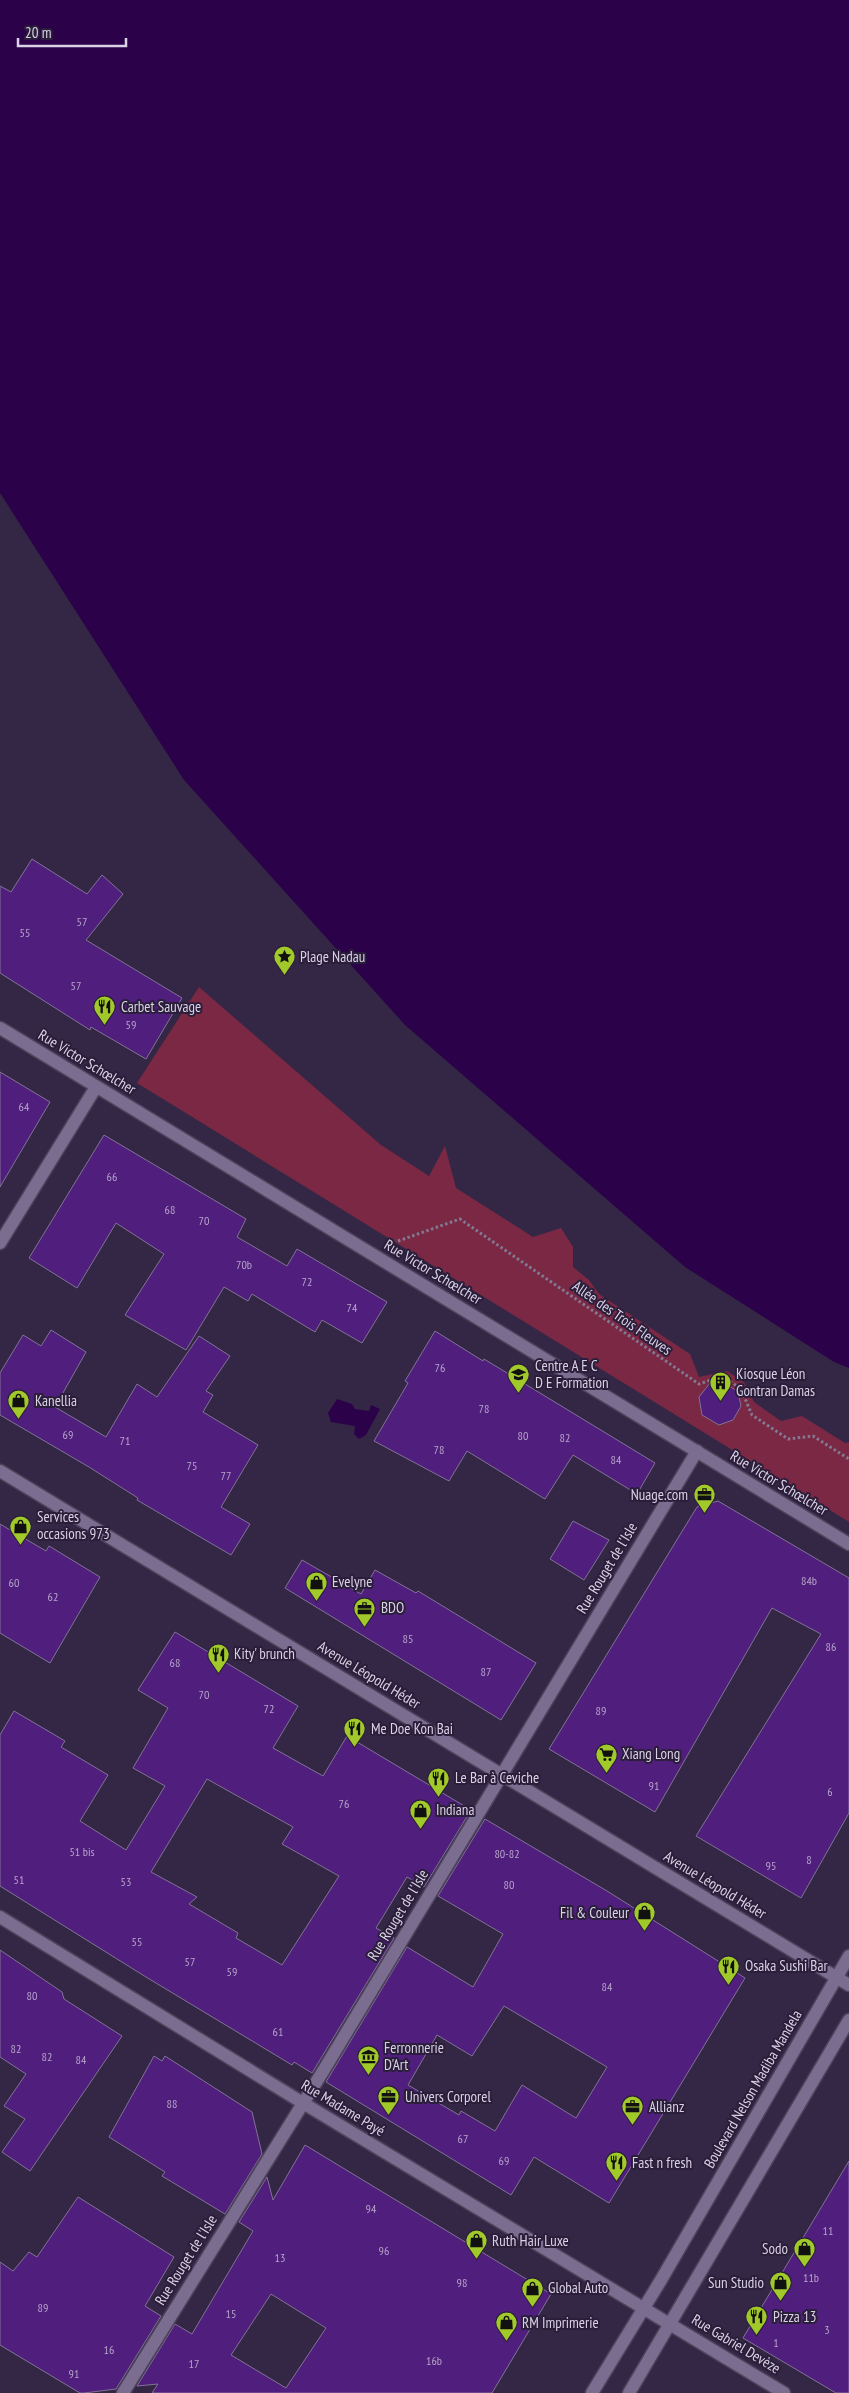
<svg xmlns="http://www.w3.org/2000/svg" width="849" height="2393" font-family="'PT Sans Narrow',sans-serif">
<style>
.green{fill:#7a2843}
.water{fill:#2b014a}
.building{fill:#501e7c;stroke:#817395;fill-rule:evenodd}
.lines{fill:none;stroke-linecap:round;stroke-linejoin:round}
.minor-casing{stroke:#4d425b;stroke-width:15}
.tertiary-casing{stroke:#4d425b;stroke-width:15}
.path{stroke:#837992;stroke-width:3;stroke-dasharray:2.5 2.5;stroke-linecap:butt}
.minor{stroke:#7b6d8f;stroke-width:12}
.tertiary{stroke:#7b6d8f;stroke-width:12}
.labels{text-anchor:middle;stroke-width:4;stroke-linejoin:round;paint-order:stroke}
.number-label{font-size:12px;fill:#b7a5cb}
.poi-label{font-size:15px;fill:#d9d2e5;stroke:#2a1e3a;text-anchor:start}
.street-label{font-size:15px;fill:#d9d2e5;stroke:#2a1e3a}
</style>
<rect width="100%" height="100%" fill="#342745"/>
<!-- green -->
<polygon class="green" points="199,987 381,1145 429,1176 445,1146 456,1188 533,1237 561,1228 573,1247 573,1267 589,1280 599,1294 690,1354 699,1377 727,1371 744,1382 754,1402 781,1421 802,1416 845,1443 849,1442 849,1522 137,1083"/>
<!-- water -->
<g class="water">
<polygon points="0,0 849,0 849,1368 834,1362 685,1267 405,1025 184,780 0,493"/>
<polygon points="337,1399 352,1404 355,1409 369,1411 371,1405 380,1409 366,1435 359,1439 354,1434 355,1426 331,1422 328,1413"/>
</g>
<!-- building -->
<g class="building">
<polygon points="32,859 87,894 102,875 123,894 86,940 182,998 146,1059 91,1027 90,1030 0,973 0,886 11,892"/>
<polygon points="0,1072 50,1102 0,1187"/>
<polygon points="104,1135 246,1219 237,1237 287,1266 297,1249 387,1302 362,1343 322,1320 315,1332 252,1294 248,1301 224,1287 186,1350 125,1315 164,1254 116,1223 77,1288 29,1258"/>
<polygon points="51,1330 86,1352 55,1407 106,1437 137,1384 157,1397 199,1336 230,1356 206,1391 213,1395 203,1412 258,1445 221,1507 250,1524 231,1555 137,1500 138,1498 89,1467 0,1415 0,1373 23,1335 41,1346"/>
<polygon points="435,1331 483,1361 484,1359 655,1463 637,1494 573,1455 545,1499 467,1451 449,1481 374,1441 408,1383 405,1381"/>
<polygon points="710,1383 725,1383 738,1392 741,1406 733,1420 719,1425 702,1415 699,1397"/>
<polygon points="718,1501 849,1578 849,1813 801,1898 696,1836 821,1634 772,1608 655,1812 549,1749 697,1507"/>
<polygon points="573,1521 609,1540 584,1580 550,1559"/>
<polygon points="0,1524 46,1551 49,1546 100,1577 50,1663 0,1633"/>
<polygon points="302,1560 361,1594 375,1570 416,1593 418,1591 536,1663 501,1720 285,1588"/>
<path d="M175,1632L298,1706L273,1748L323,1776L347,1736L471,1810L424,1887L407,1877L376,1928L394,1938L312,2073L294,2062L292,2065L146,1977L0,1886V1735L14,1711L65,1741L61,1747L108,1775L80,1821L126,1850L165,1786L133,1768L168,1708L138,1690ZM207,1779L293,1827L282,1844L339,1876L282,1965L236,1938L238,1933L189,1904L197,1897L151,1872Z"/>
<path d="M485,1819L607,1891L745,1978L609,2203L534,2157L511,2195L326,2082L407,1947L473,1987L503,1934L438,1896ZM504,2006L607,2067L576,2118L522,2085L495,2131L461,2111L459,2115L408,2085L437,2035L472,2056Z"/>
<polygon points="0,1950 62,1992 64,1999 122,2036 30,2171 2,2152 25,2119 4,2106 26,2074 0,2057"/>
<polygon points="154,2056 162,2061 165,2056 252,2112 262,2154 225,2214 162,2176 165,2172 109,2137"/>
<path d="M305,2145L551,2294L492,2393H152L158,2384L137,2386L175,2324L192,2334L253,2231L239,2222L267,2177L273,2200ZM271,2294L326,2328L286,2388L231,2355Z"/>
<polygon points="849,2161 849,2393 836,2393 743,2338"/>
<polygon points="78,2197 174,2257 145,2306 161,2316 116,2389 84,2393 80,2393 0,2345 0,2262 13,2271 29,2252 37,2257"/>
</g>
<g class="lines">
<defs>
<g id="minor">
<polyline points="0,1028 849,1544"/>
<polyline points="0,1243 96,1087"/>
<polyline points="0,1917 303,2103 784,2393"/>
<polyline points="123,2393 325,2068 697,1451"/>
</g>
<g id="tertiary">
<polyline points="0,1471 849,1985"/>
<polyline points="592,2393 661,2280 849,1956"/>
<polyline points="629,2393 849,2020"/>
</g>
</defs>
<!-- minor casing -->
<use href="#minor" class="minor-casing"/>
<!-- tertiary casing -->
<use href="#tertiary" class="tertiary-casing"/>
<!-- path -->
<polyline class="path" points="398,1241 460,1219 699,1384 723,1376 741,1389 752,1415 788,1439 813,1436 849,1459"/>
<!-- minor -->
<use href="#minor" class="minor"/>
<!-- tertiary -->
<use href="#tertiary" class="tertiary"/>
</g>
<!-- icons -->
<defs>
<symbol id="sight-pin" viewBox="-11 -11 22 30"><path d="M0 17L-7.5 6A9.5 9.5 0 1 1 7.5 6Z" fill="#a1c92a" stroke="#2a1e3a"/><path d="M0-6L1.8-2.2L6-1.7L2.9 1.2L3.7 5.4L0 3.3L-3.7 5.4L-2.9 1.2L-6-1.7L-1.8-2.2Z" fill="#111"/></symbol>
<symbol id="restaurant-pin" viewBox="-11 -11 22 30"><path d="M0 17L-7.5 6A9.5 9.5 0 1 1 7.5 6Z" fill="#a1c92a" stroke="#2a1e3a"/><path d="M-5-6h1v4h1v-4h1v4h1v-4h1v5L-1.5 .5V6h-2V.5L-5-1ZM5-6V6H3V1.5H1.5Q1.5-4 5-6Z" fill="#111"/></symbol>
<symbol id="university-pin" viewBox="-11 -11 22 30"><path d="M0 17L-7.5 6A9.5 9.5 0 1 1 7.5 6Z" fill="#a1c92a" stroke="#2a1e3a"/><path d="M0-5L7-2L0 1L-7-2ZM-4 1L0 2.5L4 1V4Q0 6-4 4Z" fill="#111"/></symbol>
<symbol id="building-pin" viewBox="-11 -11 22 30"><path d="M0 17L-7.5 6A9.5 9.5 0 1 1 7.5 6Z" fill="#a1c92a" stroke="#2a1e3a"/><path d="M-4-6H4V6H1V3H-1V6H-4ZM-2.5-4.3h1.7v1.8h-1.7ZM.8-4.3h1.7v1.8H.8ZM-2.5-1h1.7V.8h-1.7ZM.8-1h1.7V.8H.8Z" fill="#111"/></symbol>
<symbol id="shop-pin" viewBox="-11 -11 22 30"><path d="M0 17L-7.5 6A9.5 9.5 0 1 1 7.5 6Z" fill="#a1c92a" stroke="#2a1e3a"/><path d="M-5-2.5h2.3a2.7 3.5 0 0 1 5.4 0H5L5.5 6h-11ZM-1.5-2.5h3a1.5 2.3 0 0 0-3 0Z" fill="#111"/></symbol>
<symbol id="office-pin" viewBox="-11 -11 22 30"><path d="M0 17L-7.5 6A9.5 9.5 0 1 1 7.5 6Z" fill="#a1c92a" stroke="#2a1e3a"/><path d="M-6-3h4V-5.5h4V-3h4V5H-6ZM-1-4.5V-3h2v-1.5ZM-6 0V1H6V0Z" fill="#111"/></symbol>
<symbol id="supermarket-pin" viewBox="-11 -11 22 30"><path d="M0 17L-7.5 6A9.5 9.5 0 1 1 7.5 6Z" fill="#a1c92a" stroke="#2a1e3a"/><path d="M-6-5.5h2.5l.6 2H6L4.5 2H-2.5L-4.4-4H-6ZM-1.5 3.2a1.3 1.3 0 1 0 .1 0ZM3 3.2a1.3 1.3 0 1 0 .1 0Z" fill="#111"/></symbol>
<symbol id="museum-pin" viewBox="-11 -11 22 30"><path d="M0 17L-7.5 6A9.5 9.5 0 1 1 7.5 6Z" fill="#a1c92a" stroke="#2a1e3a"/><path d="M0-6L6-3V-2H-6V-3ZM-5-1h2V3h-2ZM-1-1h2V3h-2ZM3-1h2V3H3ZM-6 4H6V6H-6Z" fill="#111"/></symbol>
</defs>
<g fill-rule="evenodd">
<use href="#sight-pin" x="272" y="944" width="25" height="34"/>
<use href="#restaurant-pin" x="92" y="994" width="25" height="34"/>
<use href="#university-pin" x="506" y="1362" width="25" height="34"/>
<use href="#building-pin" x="708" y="1370" width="25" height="34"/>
<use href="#shop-pin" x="6" y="1388" width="25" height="34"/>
<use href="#office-pin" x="692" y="1482" width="25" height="34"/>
<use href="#shop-pin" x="8" y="1514" width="25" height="34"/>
<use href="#shop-pin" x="304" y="1570" width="25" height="34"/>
<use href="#office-pin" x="352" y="1596" width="25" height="34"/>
<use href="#restaurant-pin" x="206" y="1642" width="25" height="34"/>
<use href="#restaurant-pin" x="342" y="1716" width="25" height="34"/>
<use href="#supermarket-pin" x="594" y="1742" width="25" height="34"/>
<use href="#restaurant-pin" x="426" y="1766" width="25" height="34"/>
<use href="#shop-pin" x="408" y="1798" width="25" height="34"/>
<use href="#shop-pin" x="632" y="1900" width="25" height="34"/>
<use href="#restaurant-pin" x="716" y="1954" width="25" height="34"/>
<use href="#museum-pin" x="356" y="2044" width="25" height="34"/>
<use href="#office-pin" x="376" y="2084" width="25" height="34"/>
<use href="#office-pin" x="620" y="2094" width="25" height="34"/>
<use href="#restaurant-pin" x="604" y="2150" width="25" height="34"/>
<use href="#shop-pin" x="464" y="2228" width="25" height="34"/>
<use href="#shop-pin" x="792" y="2236" width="25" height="34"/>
<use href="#shop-pin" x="768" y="2270" width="25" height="34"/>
<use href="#shop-pin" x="520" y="2276" width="25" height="34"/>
<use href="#restaurant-pin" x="744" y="2304" width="25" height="34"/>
<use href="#shop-pin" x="494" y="2310" width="25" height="34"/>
</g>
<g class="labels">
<!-- number labels -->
<g class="number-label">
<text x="82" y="926">57</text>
<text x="25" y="937">55</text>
<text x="76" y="990">57</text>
<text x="131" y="1029">59</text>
<text x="24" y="1111">64</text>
<text x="112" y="1181">66</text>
<text x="170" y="1214">68</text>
<text x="204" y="1225">70</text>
<text x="244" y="1269">70b</text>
<text x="307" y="1286">72</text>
<text x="352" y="1312">74</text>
<text x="440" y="1372">76</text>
<text x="484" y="1413">78</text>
<text x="68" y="1439">69</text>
<text x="523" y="1440">80</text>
<text x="565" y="1442">82</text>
<text x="125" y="1445">71</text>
<text x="439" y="1454">78</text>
<text x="616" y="1464">84</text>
<text x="192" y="1470">75</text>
<text x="226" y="1480">77</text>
<text x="809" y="1585">84b</text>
<text x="14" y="1587">60</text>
<text x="53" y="1601">62</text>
<text x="408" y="1643">85</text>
<text x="831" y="1651">86</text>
<text x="175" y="1667">68</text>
<text x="486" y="1676">87</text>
<text x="204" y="1699">70</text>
<text x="269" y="1713">72</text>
<text x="601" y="1715">89</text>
<text x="654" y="1790">91</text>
<text x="830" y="1796">6</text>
<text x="344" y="1808">76</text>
<text x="82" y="1856">51 bis</text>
<text x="507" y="1858">80-82</text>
<text x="809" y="1864">8</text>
<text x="771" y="1870">95</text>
<text x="19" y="1884">51</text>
<text x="126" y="1886">53</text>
<text x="509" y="1889">80</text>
<text x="137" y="1946">55</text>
<text x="190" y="1966">57</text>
<text x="232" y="1976">59</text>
<text x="607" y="1991">84</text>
<text x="32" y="2000">80</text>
<text x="278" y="2036">61</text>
<text x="16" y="2053">82</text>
<text x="47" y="2061">82</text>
<text x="81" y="2064">84</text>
<text x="172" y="2108">88</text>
<text x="463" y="2143">67</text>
<text x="504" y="2165">69</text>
<text x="371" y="2213">94</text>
<text x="828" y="2235">11</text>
<text x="384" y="2255">96</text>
<text x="280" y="2262">13</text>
<text x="811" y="2282">11b</text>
<text x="462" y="2287">98</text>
<text x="43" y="2312">89</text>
<text x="231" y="2318">15</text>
<text x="827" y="2334">3</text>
<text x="776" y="2347">1</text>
<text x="109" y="2354">16</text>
<text x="434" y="2365">16b</text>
<text x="194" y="2368">17</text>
<text x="74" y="2378">91</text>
</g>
<!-- poi labels -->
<g class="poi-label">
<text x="300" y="962">Plage Nadau</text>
<text x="121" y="1012">Carbet Sauvage</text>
<text x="535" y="1371">Centre A E C<tspan x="535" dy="17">D E Formation</tspan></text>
<text x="736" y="1379">Kiosque Léon<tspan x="736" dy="17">Gontran Damas</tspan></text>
<text x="35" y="1406">Kanellia</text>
<text x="688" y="1500" text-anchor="end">Nuage.com</text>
<text x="37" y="1522">Services<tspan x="37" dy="17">occasions 973</tspan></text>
<text x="332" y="1587">Evelyne</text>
<text x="381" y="1613">BDO</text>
<text x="234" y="1659">Kity' brunch</text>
<text x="371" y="1734">Me Doe Kon Bai</text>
<text x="622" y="1759">Xiang Long</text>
<text x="455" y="1783">Le Bar à Ceviche</text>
<text x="436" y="1815">Indiana</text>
<text x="629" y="1918" text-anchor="end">Fil &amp; Couleur</text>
<text x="745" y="1971">Osaka Sushi Bar</text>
<text x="384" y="2053">Ferronnerie<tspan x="384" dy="17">D'Art</tspan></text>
<text x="405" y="2102">Univers Corporel</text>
<text x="649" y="2112">Allianz</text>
<text x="632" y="2168">Fast n fresh</text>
<text x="492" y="2246">Ruth Hair Luxe</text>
<text x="788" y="2254" text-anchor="end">Sodo</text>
<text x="764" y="2288" text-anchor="end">Sun Studio</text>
<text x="548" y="2293">Global Auto</text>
<text x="773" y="2322">Pizza 13</text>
<text x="522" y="2328">RM Imprimerie</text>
</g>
<!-- street labels -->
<g class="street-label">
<text transform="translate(87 1062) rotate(31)" y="5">Rue Victor Schœlcher</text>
<text transform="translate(433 1272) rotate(31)" y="5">Rue Victor Schœlcher</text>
<text transform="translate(622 1318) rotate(35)" y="5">Allée des Trois Fleuves</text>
<text transform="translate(779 1483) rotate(31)" y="5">Rue Victor Schœlcher</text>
<text transform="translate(607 1568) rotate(-59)" y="5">Rue Rouget de l'Isle</text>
<text transform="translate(369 1675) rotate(31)" y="5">Avenue Léopold Héder</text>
<text transform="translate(715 1885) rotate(31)" y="5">Avenue Léopold Héder</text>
<text transform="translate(398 1915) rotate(-59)" y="5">Rue Rouget de l'Isle</text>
<text transform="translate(753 2089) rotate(-60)" y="5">Boulevard Nelson Madiba Mandela</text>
<text transform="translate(343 2108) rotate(31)" y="5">Rue Madame Payé</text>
<text transform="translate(186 2260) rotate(-58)" y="5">Rue Rouget de l'Isle</text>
<text transform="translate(736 2344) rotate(31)" y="5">Rue Gabriel Devèze</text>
</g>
</g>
<!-- scale -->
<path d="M18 38v8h108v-8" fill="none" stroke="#d9d2e5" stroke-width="2.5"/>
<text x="25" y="38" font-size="15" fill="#d9d2e5" stroke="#2a1e3a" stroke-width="4" paint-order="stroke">20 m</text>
</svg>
